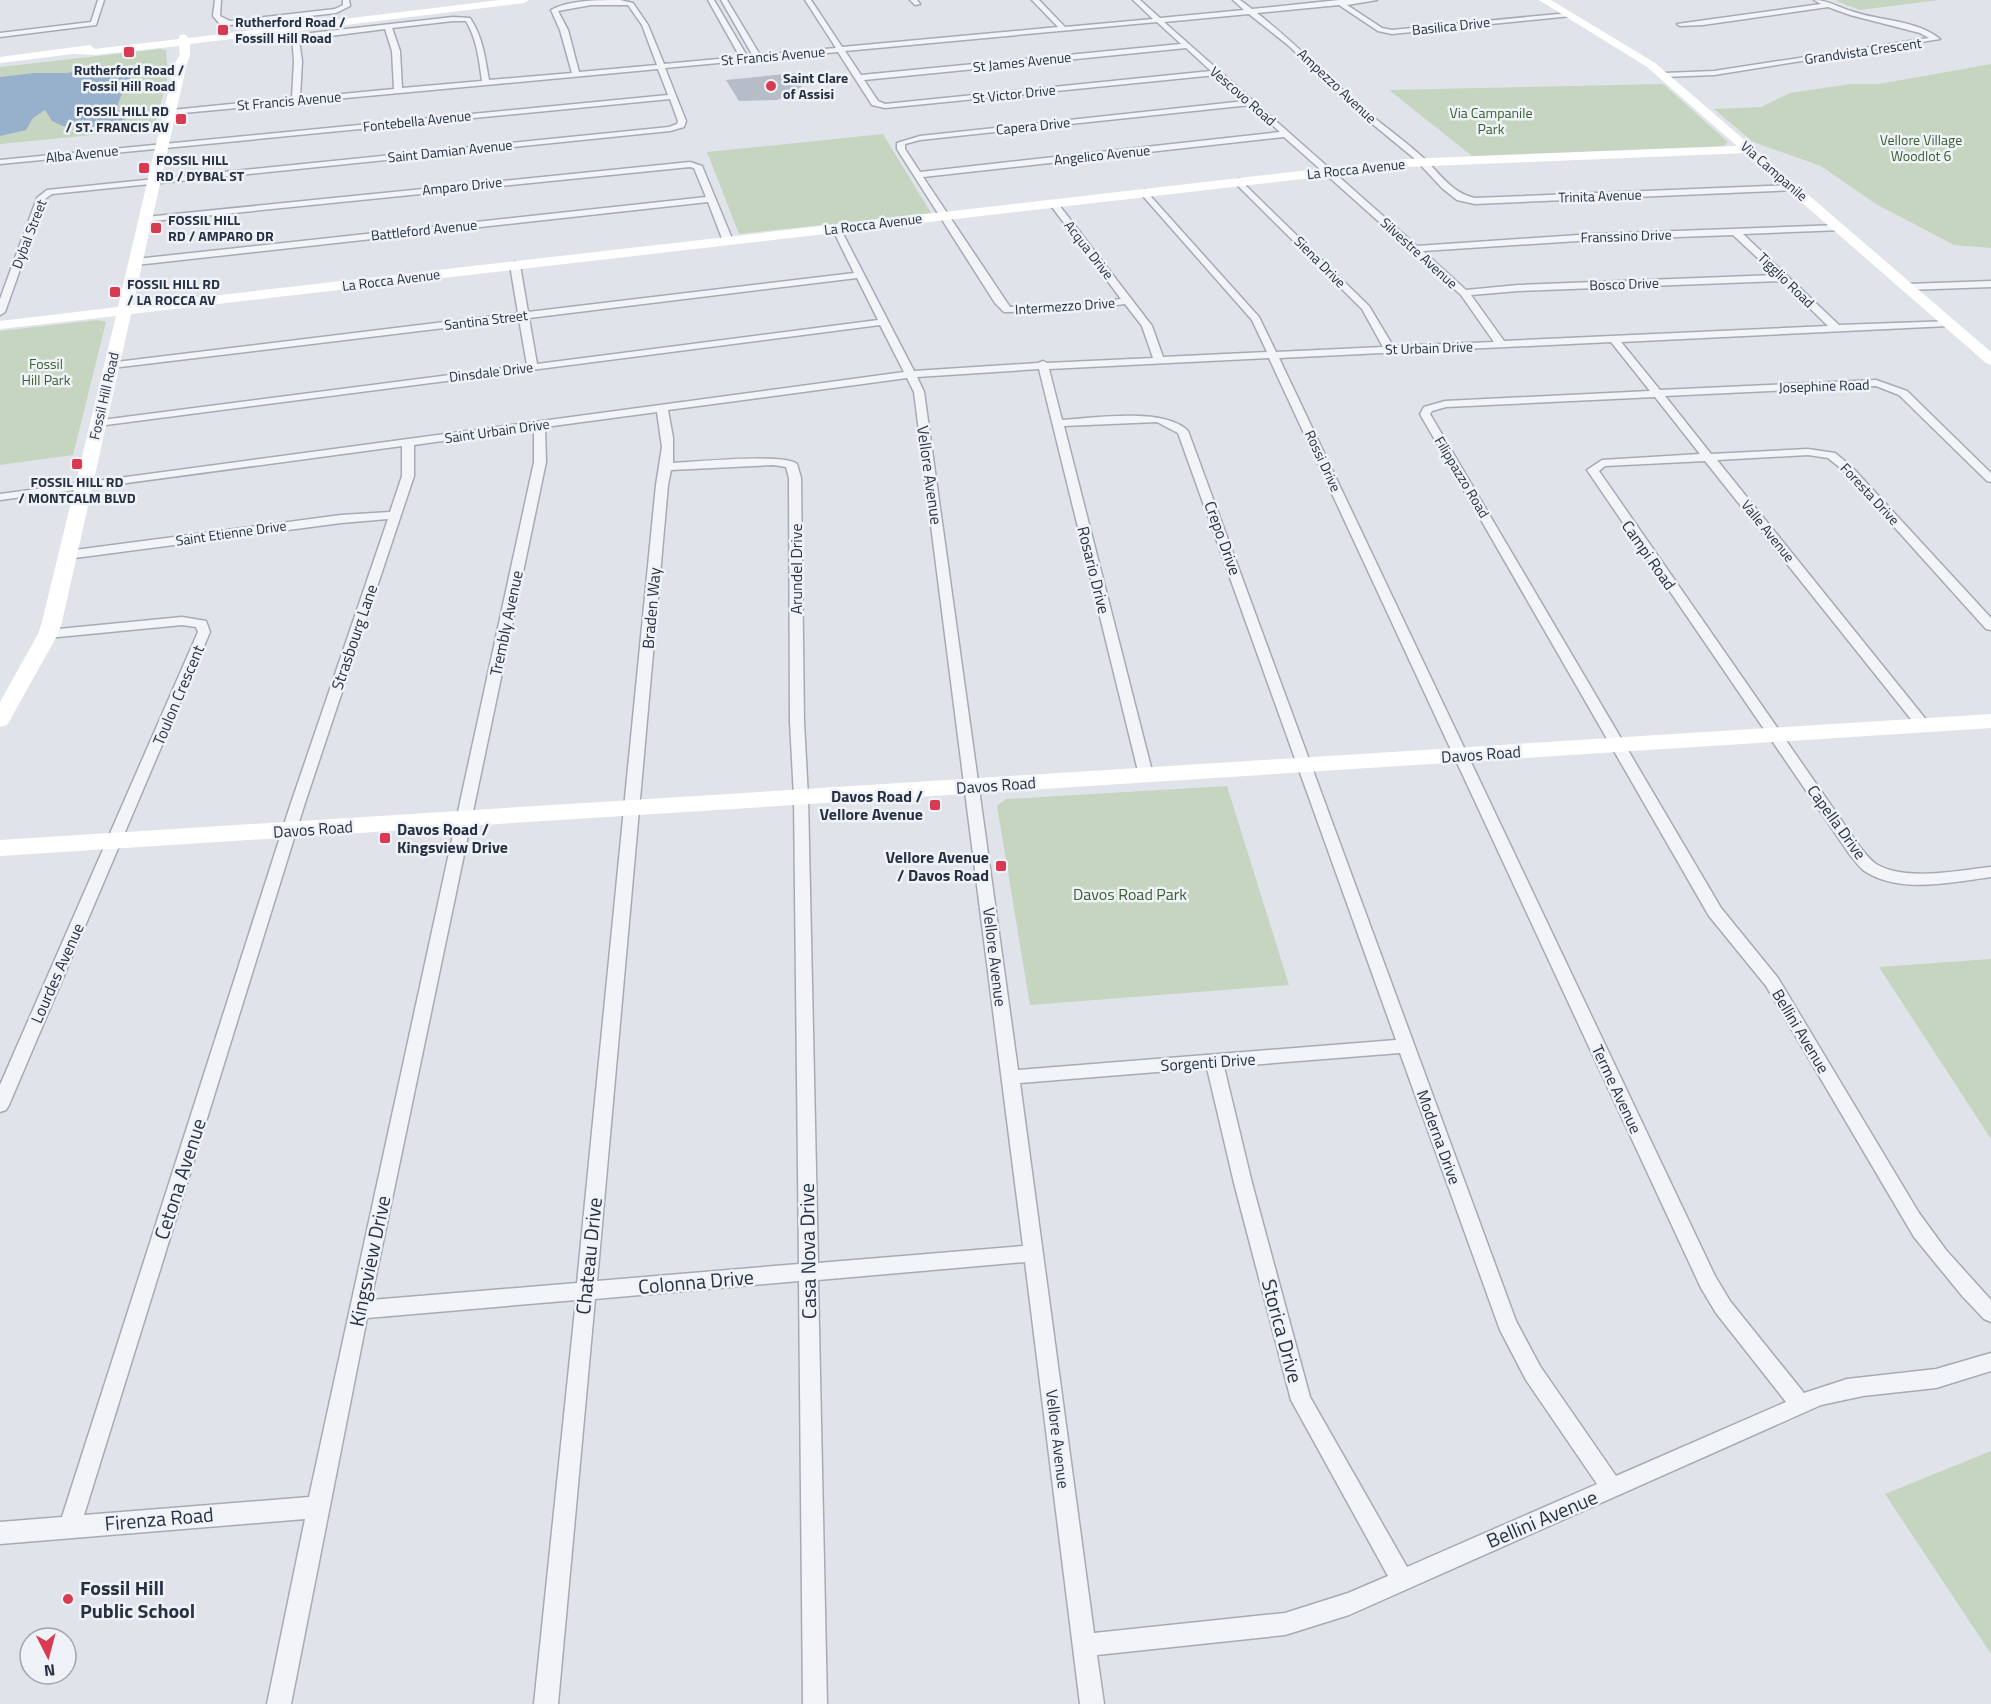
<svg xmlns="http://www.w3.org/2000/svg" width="1991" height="1704" font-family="'Titillium Web',sans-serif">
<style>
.green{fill:#c5d5c0}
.water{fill:#97b1cd}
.building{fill:#b6bdc8}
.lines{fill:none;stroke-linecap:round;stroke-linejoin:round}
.street-casing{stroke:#a5abb5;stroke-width:3}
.street{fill:#f3f4f8;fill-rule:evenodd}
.secondary{fill:#fff;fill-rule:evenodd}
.poi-dot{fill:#da3a51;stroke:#eff3f7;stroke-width:2}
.labels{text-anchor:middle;stroke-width:5;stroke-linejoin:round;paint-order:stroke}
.far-poi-label{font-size:14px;font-weight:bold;fill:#273143;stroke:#eff3f7;text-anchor:start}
.far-street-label{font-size:14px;fill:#273143;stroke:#eff3f7}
.far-park-label{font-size:14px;fill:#3b6033;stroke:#eff3f7}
.street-label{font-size:16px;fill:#273143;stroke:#eff3f7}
.poi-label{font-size:16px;font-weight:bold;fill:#273143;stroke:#eff3f7;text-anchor:end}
.park-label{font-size:16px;fill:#3b6033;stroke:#eff3f7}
.near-street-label{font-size:20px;fill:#273143;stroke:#eff3f7}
.near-poi-label{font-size:20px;font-weight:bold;fill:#273143;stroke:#eff3f7;text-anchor:start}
</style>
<rect width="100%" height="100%" fill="#e0e4ea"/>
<!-- green -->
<g class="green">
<polygon points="1839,0 1939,0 1860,10 1836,1"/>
<polygon points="160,49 166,50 168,75 154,129 0,144 0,67"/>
<polygon points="1991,64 1991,248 1954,245 1876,204 1821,166 1753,142 1714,109 1761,107 1790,93 1851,84 1879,84"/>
<polygon points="1663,84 1728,142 1724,146 1472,156 1389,90"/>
<polygon points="883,134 931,213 739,234 707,152"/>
<polygon points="97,320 106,322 73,455 0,465 0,331"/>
<polygon points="1227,786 1289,985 1030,1005 997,806 1006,799"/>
<polygon points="1991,959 1991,1139 1879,967"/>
<polygon points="1991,1451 1991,1654 1885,1494"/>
</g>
<!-- water -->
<path class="water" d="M103,66L129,67L133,71C129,85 119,95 117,109L126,117L120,124L112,127L63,126L52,121L45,110L33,118L26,130L0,136V77L34,73H67Z"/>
<!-- building -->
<polygon class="building" points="795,73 803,90 777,100 739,101 726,80"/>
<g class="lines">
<defs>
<g id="street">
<polygon points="98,0 104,0 96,25 0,37 0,33 91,22"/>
<polygon points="215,0 221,0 220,16 230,21 335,9 343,5 343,0 349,0 350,6 336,13 230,25 219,23 213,16"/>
<path d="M620,0L633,3L648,25L664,64L740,57L708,0H714L747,56H753L721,0H727L760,55L836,48L805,0H811L842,47L1058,27L1032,0H1039L1065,27L1153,19L1133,0H1140L1160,18L1244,10L1233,0H1240L1252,9L1339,0H1377L1347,5L1382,28L1392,30L1569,13L1571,16L1392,34L1378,31L1339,5L1257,13C1294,42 1324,73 1359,105C1378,122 1400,137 1419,154C1438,170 1450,193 1475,198L1793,185L1797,188L1796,190L1475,204L1457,200L1442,188L1415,159L1353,108L1289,46L1249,14L1164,22L1417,246L1593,234L1839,225L1842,226V230L1743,234L1839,325L1951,321L1953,323L1948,326L1621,342L1660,390L1876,380L1907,391L1991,473V482L1987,481L1899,395L1876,386L1665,396L1711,454L1808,449L1835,453L1851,466L1991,618V630L1986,629L1843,470L1828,458L1808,455L1717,460L1928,722L1930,725L1928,728H1918L1705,461L1605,466L1599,471L1860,847C1865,853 1870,860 1876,864C1905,882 1959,870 1991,867V877C1952,882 1901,894 1866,872C1859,868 1855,860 1850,855L1587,470L1602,460L1700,454L1655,397L1446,407L1432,411L1430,414L1721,908L1778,978L1919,1213L1946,1250L1991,1300V1322L1984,1319L1963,1297L1914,1237L1766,986L1709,916L1420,414L1424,407L1445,401L1650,391L1611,342L1279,358L1715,1276L1730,1301L1804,1393L1847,1379L1936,1369L1991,1353V1371L1936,1388L1863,1396L1821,1405L1349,1615L1285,1635L1097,1655L1104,1704H1080L1025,1262L818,1280L827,1704H803L799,1281L595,1299L558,1704H534L576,1300L367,1318L291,1704H267L305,1519L0,1544V1522L62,1517L290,806L388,519L341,523L67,559L61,555L67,551L341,515L390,512L402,476V446L0,500V494L904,372L880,325L98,426L93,423L94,421L527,365L519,319L112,368L107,365L108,363L518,313L510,265L515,262L520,265L528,312L854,273L832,228L836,225L840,228L914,371L1038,363L1043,361L1047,363L1153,358L1142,326L1125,304L1068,311L1004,312L995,303L897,149V143L920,136L1245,101L1216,75L885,108L872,105L838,52L665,68L686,121L684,127L670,131L52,194L45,199L5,312L0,315V299L37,198L47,190L669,127L677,124L678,121L670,99L0,164V160L668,95L658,69L172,114L168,112L172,110L292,98L294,61L292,37L311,33L453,17L470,18C483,37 485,58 489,80L572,73L560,30L551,10C569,0 599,0 620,0ZM591,5H628L642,25L657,65L579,72L568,30L558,11ZM453,21H466C477,39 479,60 482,81L402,88L400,51L392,28ZM1157,22L1181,44L861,75L845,51ZM385,29L392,51L394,89L300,98L302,61L299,40ZM1186,48L1211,71L885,104L878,101L864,80ZM1250,105L1280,132L920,172L905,149V144L920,140ZM1284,137L1461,295L1494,342L1393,346L1369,306L1239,179L1236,180V184L1362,309L1383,347L1276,352L1259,317L1145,190L1141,193L1142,195L1252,320L1267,352L1163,357L1152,326L1056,201L1049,203L1121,299L1068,305L1010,307L923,177ZM1733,235L1776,275L1518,285L1466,290L1423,251L1593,240ZM857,278L878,320L537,364L529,318ZM1782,281L1828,326L1504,341L1471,295L1518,291ZM1269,358L1701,1288L1716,1313L1786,1402L1616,1476L1540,1366L1516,1321L1188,431C1165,407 1095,418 1062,420L1049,369ZM1039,369L1139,775L1146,780L1153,775L1064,426L1157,422L1178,433L1396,1040L1018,1070L924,392L917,377ZM907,378L914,392L1023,1246L818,1263L808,797L804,722L801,478L797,464C783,453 695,462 673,463V438L668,410ZM657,412L662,447L656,485L577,1283L371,1300L546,462L545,427ZM534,428V462L309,1497L84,1515L304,806L414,476V445ZM773,465L786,467L789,478L790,722L794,797L799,1264L597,1281L668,485L671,470ZM1400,1053L1500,1330L1526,1380L1597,1484L1407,1567L1310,1397L1252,1183L1224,1067ZM1207,1068L1234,1183L1291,1400L1388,1576L1348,1593L1285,1613L1094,1633L1020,1083Z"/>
<polygon points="910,0 917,0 920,4 915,5"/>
<path d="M1814,0C1828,0 1840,8 1854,12C1881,21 1917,20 1940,39L1714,75L1664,77L1660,75L1664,73L1714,71L1929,38L1920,33L1850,15L1828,7L1703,25L1680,26L1677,24L1821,4Z"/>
<polygon points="690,162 702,166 733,241 731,243 723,241 708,202 136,265 131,262 136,259 706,197 694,168 690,167 143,222 143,218 146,217"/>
<polygon points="1991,281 1991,287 1907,290 1902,287 1907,284"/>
<polygon points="182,617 206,621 210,632 9,1105 6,1110 0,1112 0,1085 198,632 196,627 182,625 48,638 42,634 48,630"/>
</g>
</defs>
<!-- street casing -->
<use href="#street" class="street-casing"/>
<!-- street -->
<use href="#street" class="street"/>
<!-- secondary -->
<g class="secondary">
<polygon points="499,0 529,0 524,3 190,44 190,55 187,63 133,305 1406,159 1737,146 1647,67 1539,0 1551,0 1655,63 1991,352 1991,365 1986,363 1745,153 1406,167 131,314 62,622 58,634 10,720 7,725 0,727 0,702 38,634 42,622 116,316 0,329 0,321 118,307 175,63 180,55 179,46 95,55 73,54 0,63 0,57 90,45 95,49 179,39 180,35 184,34 189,38"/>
<polygon points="1991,714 1991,728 0,856 0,840"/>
</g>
</g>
<!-- markers -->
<g class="poi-dot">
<rect x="217" y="24" width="12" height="12" rx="3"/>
<rect x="123" y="46" width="12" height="12" rx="3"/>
<circle cx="771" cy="86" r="6"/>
<rect x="175" y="113" width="12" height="12" rx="3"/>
<rect x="138" y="162" width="12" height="12" rx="3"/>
<rect x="150" y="222" width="12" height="12" rx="3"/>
<rect x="109" y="286" width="12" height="12" rx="3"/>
<rect x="71" y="458" width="12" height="12" rx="3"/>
<rect x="929" y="799" width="12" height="12" rx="3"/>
<rect x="379" y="832" width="12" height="12" rx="3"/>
<rect x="995" y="860" width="12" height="12" rx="3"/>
<circle cx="68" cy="1599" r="6"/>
</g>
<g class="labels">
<!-- far-poi labels -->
<g class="far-poi-label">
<text x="235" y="27">Rutherford Road /<tspan x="235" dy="16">Fossill Hill Road</tspan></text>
<text x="129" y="75" text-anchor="middle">Rutherford Road /<tspan x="129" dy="16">Fossil Hill Road</tspan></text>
<text x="783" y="83">Saint Clare<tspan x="783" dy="16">of Assisi</tspan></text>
<text x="169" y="116" text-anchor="end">FOSSIL HILL RD<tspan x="169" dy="16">/ ST. FRANCIS AV</tspan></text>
<text x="156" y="165">FOSSIL HILL<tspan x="156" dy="16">RD / DYBAL ST</tspan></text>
<text x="168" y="225">FOSSIL HILL<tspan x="168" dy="16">RD / AMPARO DR</tspan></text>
<text x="127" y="289">FOSSIL HILL RD<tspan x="127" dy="16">/ LA ROCCA AV</tspan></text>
<text x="77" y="487" text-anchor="middle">FOSSIL HILL RD<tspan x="77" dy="16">/ MONTCALM BLVD</tspan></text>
</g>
<!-- far-street labels -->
<g class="far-street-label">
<text transform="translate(1451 26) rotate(-6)" y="5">Basilica Drive</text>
<text transform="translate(1863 51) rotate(-8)" y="5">Grandvista Crescent</text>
<text transform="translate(773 56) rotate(-5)" y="5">St Francis Avenue</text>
<text transform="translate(1022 62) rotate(-6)" y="5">St James Avenue</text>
<text transform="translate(1337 86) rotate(43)" y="5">Ampezzo Avenue</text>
<text transform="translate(1014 94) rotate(-6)" y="5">St Victor Drive</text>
<text transform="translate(1243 96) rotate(41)" y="5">Vescovo Road</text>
<text transform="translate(289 101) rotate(-5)" y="5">St Francis Avenue</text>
<text transform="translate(417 121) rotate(-6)" y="5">Fontebella Avenue</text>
<text transform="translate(1033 126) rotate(-6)" y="5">Capera Drive</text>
<text transform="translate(450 151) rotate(-6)" y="5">Saint Damian Avenue</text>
<text transform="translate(82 154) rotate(-6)" y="5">Alba Avenue</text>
<text transform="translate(1102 155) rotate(-6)" y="5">Angelico Avenue</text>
<text transform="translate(1356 169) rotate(-6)" y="5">La Rocca Avenue</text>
<text transform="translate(1774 171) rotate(41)" y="5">Via Campanile</text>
<text transform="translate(462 186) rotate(-6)" y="5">Amparo Drive</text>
<text transform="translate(1600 196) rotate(-2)" y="5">Trinita Avenue</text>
<text transform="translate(873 224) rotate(-7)" y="5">La Rocca Avenue</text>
<text transform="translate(424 230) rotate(-6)" y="5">Battleford Avenue</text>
<text transform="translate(29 234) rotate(-69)" y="5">Dybal Street</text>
<text transform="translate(1626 236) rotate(-2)" y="5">Franssino Drive</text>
<text transform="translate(1089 250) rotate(52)" y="5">Acqua Drive</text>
<text transform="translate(1419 253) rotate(42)" y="5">Silvestre Avenue</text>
<text transform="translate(1320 262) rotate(45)" y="5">Siena Drive</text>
<text transform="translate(391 280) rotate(-7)" y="5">La Rocca Avenue</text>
<text transform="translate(1786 280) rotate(44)" y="5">Tigglio Road</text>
<text transform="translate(1624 284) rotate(-2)" y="5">Bosco Drive</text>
<text transform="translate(1065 306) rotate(-4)" y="5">Intermezzo Drive</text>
<text transform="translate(486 320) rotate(-7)" y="5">Santina Street</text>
<text transform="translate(1429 348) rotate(-2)" y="5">St Urbain Drive</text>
<text transform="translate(491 372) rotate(-7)" y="5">Dinsdale Drive</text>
<text transform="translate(1824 386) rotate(-2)" y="5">Josephine Road</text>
<text transform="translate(104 396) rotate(-77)" y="5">Fossil Hill Road</text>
<text transform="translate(497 431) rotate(-8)" y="5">Saint Urbain Drive</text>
<text transform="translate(1323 461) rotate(65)" y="5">Rossi Drive</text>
<text transform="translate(1462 477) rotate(59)" y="5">Filippazzo Road</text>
<text transform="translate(1870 494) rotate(47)" y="5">Foresta Drive</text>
<text transform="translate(1768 531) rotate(51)" y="5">Valle Avenue</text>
<text transform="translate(231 533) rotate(-8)" y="5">Saint Etienne Drive</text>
</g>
<!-- far-park labels -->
<g class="far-park-label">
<text x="1491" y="118">Via Campanile<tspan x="1491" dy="16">Park</tspan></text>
<text x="1921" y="145">Vellore Village<tspan x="1921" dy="16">Woodlot 6</tspan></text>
<text x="46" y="369">Fossil<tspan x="46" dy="16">Hill Park</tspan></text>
</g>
<!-- street labels -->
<g class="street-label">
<text transform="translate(930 475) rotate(82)" y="6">Vellore Avenue</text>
<text transform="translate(1223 538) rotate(70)" y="6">Crepo Drive</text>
<text transform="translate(1649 555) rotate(55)" y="6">Campi Road</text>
<text transform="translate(796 569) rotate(-90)" y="6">Arundel Drive</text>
<text transform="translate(1094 570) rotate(76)" y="6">Rosario Drive</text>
<text transform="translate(651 608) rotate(-85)" y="6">Braden Way</text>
<text transform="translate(506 623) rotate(-78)" y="6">Trembly Avenue</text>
<text transform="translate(354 637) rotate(-71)" y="6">Strasbourg Lane</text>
<text transform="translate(178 695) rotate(-67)" y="6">Toulon Crescent</text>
<text transform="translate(1481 754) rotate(-4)" y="6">Davos Road</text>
<text transform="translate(996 785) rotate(-4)" y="6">Davos Road</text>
<text transform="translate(1837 822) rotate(54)" y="6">Capella Drive</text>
<text transform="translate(313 829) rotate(-4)" y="6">Davos Road</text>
<text transform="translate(995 957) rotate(83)" y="6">Vellore Avenue</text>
<text transform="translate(57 973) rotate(-66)" y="6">Lourdes Avenue</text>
<text transform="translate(1801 1031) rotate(59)" y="6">Bellini Avenue</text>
<text transform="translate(1208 1062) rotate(-4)" y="6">Sorgenti Drive</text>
<text transform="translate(1617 1089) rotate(65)" y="6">Terme Avenue</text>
<text transform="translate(1439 1137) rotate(70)" y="6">Moderna Drive</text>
<text transform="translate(1058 1439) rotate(83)" y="6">Vellore Avenue</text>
</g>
<!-- poi labels -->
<g class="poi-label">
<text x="923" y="802">Davos Road /<tspan x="923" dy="18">Vellore Avenue</tspan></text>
<text x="397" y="835" text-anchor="start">Davos Road /<tspan x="397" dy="18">Kingsview Drive</tspan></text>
<text x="989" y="863">Vellore Avenue<tspan x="989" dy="18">/ Davos Road</tspan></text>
</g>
<!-- park labels -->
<g class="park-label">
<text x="1130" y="900">Davos Road Park</text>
</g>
<!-- near-street labels -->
<g class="near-street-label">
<text transform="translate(180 1179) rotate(-72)" y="7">Cetona Avenue</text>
<text transform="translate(808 1251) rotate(-91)" y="7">Casa Nova Drive</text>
<text transform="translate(589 1256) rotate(-84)" y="7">Chateau Drive</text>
<text transform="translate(370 1261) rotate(-78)" y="7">Kingsview Drive</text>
<text transform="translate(696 1282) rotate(-5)" y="7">Colonna Drive</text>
<text transform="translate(1282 1331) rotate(75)" y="7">Storica Drive</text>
<text transform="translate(159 1519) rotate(-5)" y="7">Firenza Road</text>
<text transform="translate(1542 1519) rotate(-23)" y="7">Bellini Avenue</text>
</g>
<!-- near-poi labels -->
<g class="near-poi-label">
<text x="80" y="1595">Fossil Hill<tspan x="80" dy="23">Public School</tspan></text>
</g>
</g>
<!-- north arrow -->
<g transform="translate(48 1656) rotate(174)"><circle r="28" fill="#eff3f7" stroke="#9fa5af" stroke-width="1.5"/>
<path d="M0-4.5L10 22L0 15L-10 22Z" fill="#da3a51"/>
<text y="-9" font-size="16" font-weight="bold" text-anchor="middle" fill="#273143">N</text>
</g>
</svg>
